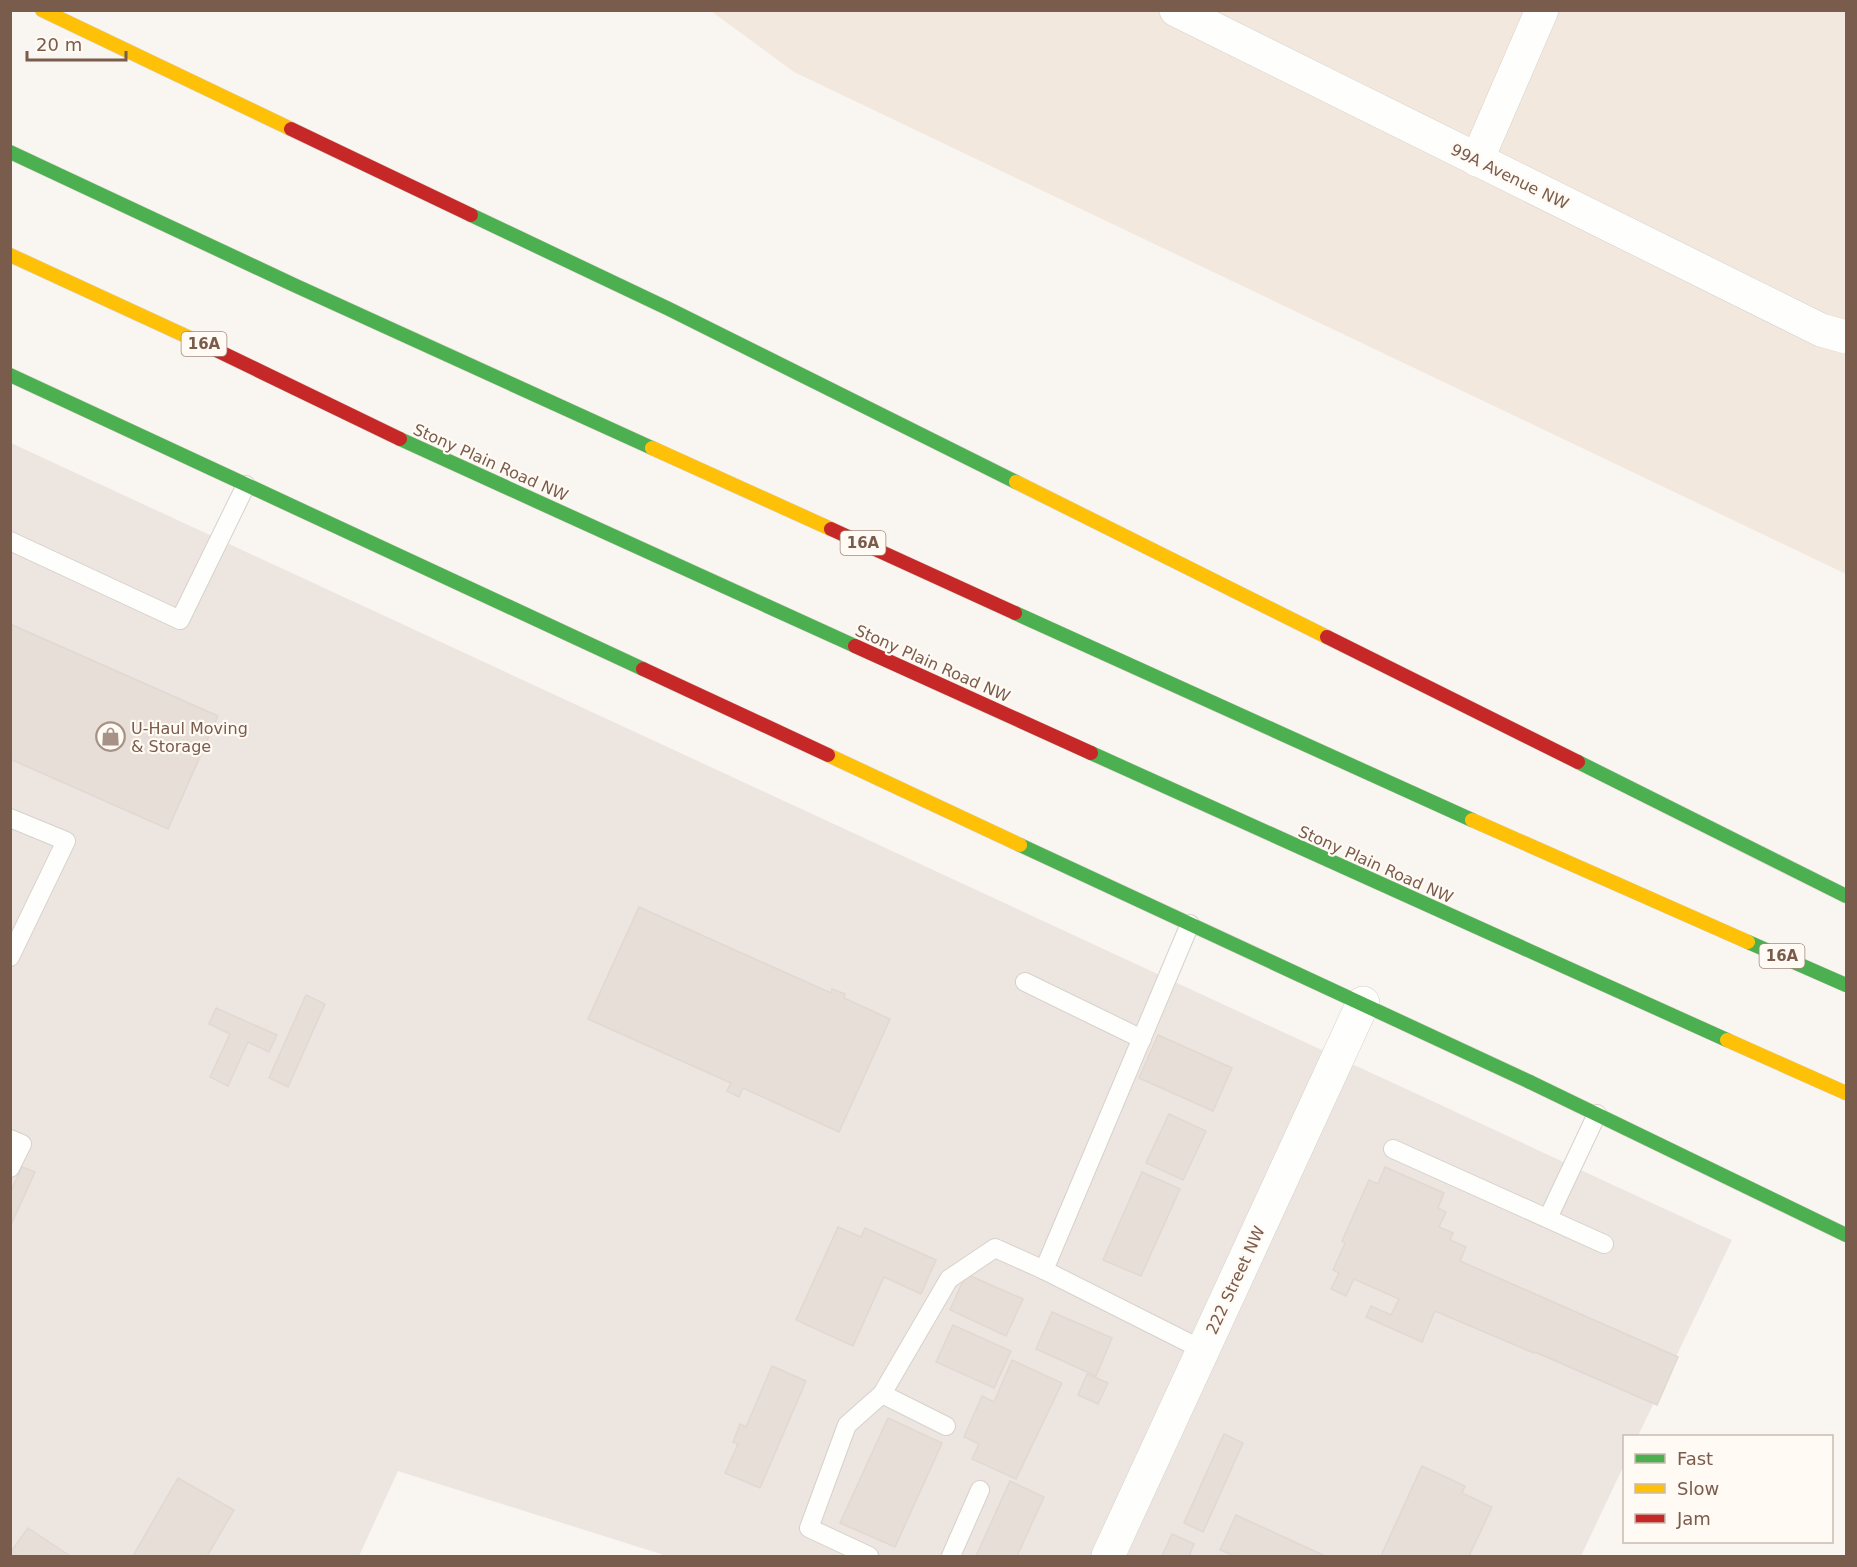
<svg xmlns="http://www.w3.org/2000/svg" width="1857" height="1567" font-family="'DejaVu Sans',sans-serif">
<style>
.residential{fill:#f2e8de}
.industrial{fill:#ede5e0}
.building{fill:#e6ded7;stroke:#e2d8d2;stroke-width:1.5}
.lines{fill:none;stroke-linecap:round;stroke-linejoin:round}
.lane-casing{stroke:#d7d1cb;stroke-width:20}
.street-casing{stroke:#d7d1cb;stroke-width:34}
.fast-casing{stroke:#d9d2cb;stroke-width:15}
.slow-casing{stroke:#d9d2cb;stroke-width:15}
.jam-casing{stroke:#d9d2cb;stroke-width:15}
.lane{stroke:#fefefd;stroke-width:18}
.street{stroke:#fefefd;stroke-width:33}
.fast{stroke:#4caf50;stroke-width:14}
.slow{stroke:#ffc107;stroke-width:14}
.jam{stroke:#c62828;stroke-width:14}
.labels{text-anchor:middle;stroke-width:4.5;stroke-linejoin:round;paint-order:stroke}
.shield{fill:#fffaf3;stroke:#a28b7f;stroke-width:1.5}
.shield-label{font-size:15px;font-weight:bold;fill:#7a5c4d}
.street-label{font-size:16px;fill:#7a5c4d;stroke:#fffaf3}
.poi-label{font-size:16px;fill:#7a5c4d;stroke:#fffaf3;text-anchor:start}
</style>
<rect width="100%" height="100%" fill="#f9f5f0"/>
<!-- residential -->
<polygon class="residential" points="711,11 1846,11 1846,574 794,72"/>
<!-- industrial -->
<polygon class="industrial" points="11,443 1732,1240 1638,1436 1624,1436 1624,1465 1581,1556 667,1556 398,1471 359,1556 11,1556"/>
<!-- building -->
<g class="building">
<polygon points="10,624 218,716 168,829 10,759"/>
<polygon points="639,907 831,993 832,989 845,994 844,998 890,1019 839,1132 743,1088 739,1097 727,1091 731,1083 588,1019"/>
<polygon points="306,995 325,1004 288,1087 269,1078"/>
<polygon points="216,1008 277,1035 269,1052 248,1042 228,1086 210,1077 230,1034 209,1024"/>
<polygon points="1158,1035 1232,1068 1213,1111 1139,1078"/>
<polygon points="1169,1114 1206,1131 1183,1180 1146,1163"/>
<polygon points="22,1167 35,1172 10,1227 10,1193"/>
<polygon points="1385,1167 1444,1193 1438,1208 1446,1212 1439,1227 1453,1233 1450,1240 1466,1247 1460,1261 1678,1357 1657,1405 1535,1352 1534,1353 1435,1311 1422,1342 1366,1317 1371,1306 1391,1315 1399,1299 1354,1279 1346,1296 1331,1289 1339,1273 1333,1270 1345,1243 1342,1241 1369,1180 1378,1184"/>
<polygon points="1142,1172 1180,1189 1141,1276 1103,1260"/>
<polygon points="838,1227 861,1237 865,1228 936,1260 921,1294 884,1277 853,1346 796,1320"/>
<polygon points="966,1274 1023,1299 1006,1336 950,1310"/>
<polygon points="1052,1312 1112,1338 1096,1376 1036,1349"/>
<polygon points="953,1325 1011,1351 994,1388 936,1362"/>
<polygon points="1012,1360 1062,1383 1016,1479 972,1459 979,1444 964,1437 982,1396 994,1402"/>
<polygon points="772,1366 806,1381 760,1488 725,1473 738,1444 733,1442 740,1424 746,1427"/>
<polygon points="1087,1374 1108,1383 1098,1404 1078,1395"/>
<polygon points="888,1418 942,1443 895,1547 840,1523"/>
<polygon points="1224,1434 1243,1443 1203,1532 1184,1523"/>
<polygon points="1422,1466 1465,1486 1462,1493 1492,1507 1469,1556 1381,1556"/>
<polygon points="178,1478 234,1510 207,1556 133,1556"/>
<polygon points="1010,1481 1044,1497 1017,1556 976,1556"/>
<polygon points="1236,1515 1325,1556 1235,1556 1220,1550"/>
<polygon points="28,1528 70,1556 10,1556 10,1553"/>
<polygon points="1172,1534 1194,1544 1189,1556 1162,1556"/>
</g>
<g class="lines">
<defs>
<g id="lane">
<polyline points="10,541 180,620 246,485"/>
<polyline points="10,818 66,841 10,957"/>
<polyline points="1190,924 1044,1270 1203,1350"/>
<polyline points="1025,982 1142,1039"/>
<polyline points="10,1139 22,1144 10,1168"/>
<polyline points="1393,1149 1604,1244"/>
<polyline points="1548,1218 1597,1114"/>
<polyline points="882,1394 946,1426"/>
<polyline points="869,1556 809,1528 847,1425 882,1394 949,1279 995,1248 1044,1270"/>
<polyline points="951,1556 980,1490"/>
</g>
<g id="street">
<polyline points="1176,10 1821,330 1846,337"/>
<polyline points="1477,160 1542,10"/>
<polyline points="1108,1556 1363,1003"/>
</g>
<g id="fast">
<polyline points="10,152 294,285 652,448"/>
<polyline points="471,215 669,309 1016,482"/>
<polyline points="10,375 643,669"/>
<polyline points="400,439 855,646"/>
<polyline points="1015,613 1472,820"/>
<polyline points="1091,753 1727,1040"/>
<polyline points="1578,762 1846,896"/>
<polyline points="1020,845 1530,1082"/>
<polyline points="1748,942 1846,985"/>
<polyline points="1530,1082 1846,1235"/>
</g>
<g id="slow">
<polyline points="42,10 291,129"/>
<polyline points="10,255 214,349"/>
<polyline points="652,448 831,529"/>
<polyline points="1016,482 1327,637"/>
<polyline points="828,755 1020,845"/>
<polyline points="1472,820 1748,942"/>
<polyline points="1727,1040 1846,1093"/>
</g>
<g id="jam">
<polyline points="291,129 471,215"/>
<polyline points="214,349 400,439"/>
<polyline points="831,529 1015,613"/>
<polyline points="1327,637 1578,762"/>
<polyline points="855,646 1091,753"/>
<polyline points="643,669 828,755"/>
</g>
</defs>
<!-- lane casing -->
<use href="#lane" class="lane-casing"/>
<!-- street casing -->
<use href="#street" class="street-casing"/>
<!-- fast casing -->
<use href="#fast" class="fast-casing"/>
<!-- slow casing -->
<use href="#slow" class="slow-casing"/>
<!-- jam casing -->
<use href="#jam" class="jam-casing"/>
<!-- lane -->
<use href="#lane" class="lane"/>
<!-- street -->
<use href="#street" class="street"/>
<!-- fast -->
<use href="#fast" class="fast"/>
<!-- slow -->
<use href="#slow" class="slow"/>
<!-- jam -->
<use href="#jam" class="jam"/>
</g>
<!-- icons -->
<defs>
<symbol id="shop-ring" viewBox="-11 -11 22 22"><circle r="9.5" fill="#fffaf3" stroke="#a69286" stroke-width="1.5"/><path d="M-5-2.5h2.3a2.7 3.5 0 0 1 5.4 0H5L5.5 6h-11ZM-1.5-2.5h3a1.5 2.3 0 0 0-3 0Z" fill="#a69286"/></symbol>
</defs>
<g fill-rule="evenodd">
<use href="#shop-ring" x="94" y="720" width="33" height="33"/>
</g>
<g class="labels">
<!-- shield labels -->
<g class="shield">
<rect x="181.5" y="332" width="45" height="24" rx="4.5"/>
<rect x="840.5" y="531" width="45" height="24" rx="4.5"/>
<rect x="1759.5" y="944" width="45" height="24" rx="4.5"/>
</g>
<g class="shield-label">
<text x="204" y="349">16A</text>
<text x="863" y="548">16A</text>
<text x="1782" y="961">16A</text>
</g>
<!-- street labels -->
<g class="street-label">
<text transform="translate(1510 176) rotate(26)" y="6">99A Avenue NW</text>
<text transform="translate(491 462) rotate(24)" y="6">Stony Plain Road NW</text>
<text transform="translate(933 663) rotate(24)" y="6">Stony Plain Road NW</text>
<text transform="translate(1376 864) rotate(24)" y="6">Stony Plain Road NW</text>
<text transform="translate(1235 1280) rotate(-65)" y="6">222 Street NW</text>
</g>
<!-- poi labels -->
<g class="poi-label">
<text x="131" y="734">U-Haul Moving<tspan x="131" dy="18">&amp; Storage</tspan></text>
</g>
</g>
<!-- border -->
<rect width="1857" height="1567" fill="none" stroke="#7a5c4d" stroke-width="24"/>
<!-- legend -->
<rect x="1623" y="1435" width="210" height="108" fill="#fffaf3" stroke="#cabbb1" stroke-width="1.5"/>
<rect x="1635" y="1454" width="30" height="9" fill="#4caf50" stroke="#cabbb1" stroke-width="1.5"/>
<text x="1677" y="1465" font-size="18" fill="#7a5c4d">Fast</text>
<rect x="1635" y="1484" width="30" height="9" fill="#ffc107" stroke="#cabbb1" stroke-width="1.5"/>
<text x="1677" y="1495" font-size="18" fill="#7a5c4d">Slow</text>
<rect x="1635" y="1514" width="30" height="9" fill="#c62828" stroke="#cabbb1" stroke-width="1.5"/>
<text x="1677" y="1525" font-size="18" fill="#7a5c4d">Jam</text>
<!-- scale -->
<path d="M27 51v9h99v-9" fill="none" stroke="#7a5c4d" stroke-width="3"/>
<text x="36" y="51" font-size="18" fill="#7a5c4d" stroke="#fffaf3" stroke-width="4.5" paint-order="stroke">20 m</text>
</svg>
